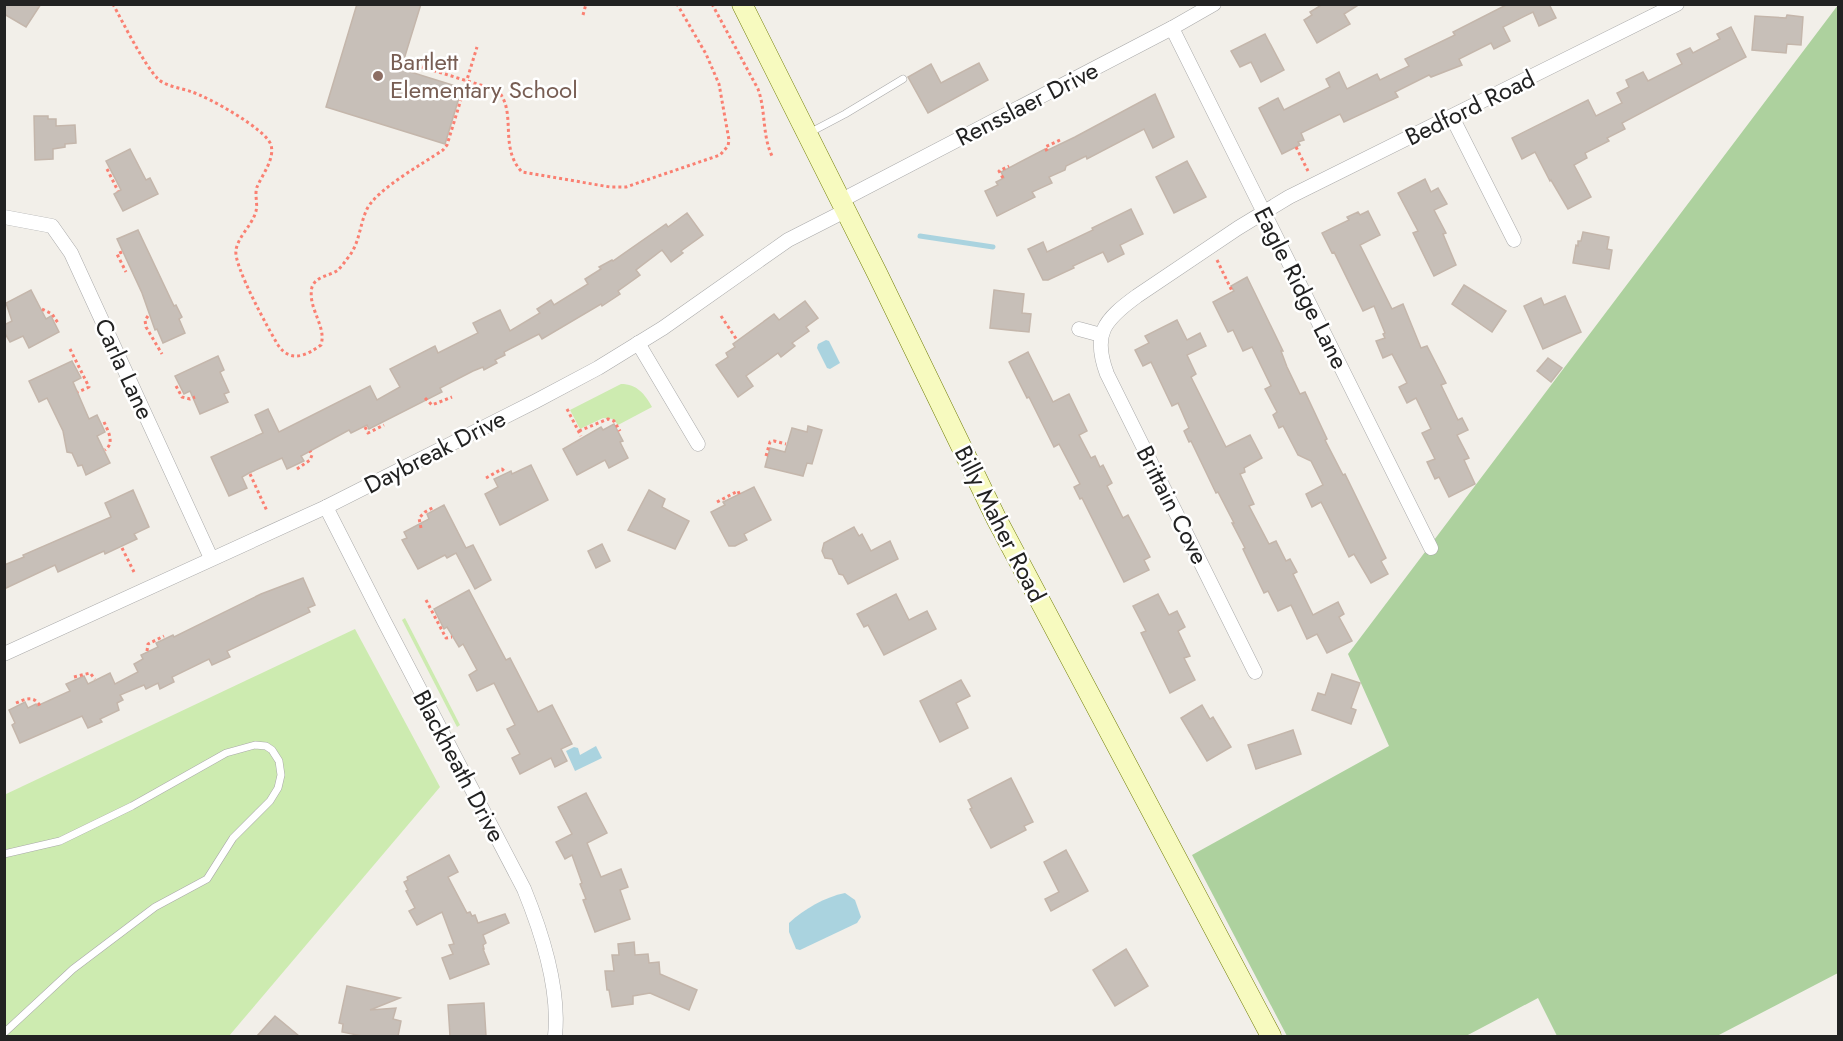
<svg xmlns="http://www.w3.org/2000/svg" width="1843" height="1041" font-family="Jost,sans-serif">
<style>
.grass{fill:#cdebb0}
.forest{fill:#add19e}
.water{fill:#aad3df}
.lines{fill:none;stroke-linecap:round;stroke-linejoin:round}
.stream{stroke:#aad3df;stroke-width:5}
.building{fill:#c7bfb8;stroke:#c4b6ab;stroke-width:1.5}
.service-casing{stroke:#a9a9a9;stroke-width:8}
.minor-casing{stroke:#a9a9a9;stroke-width:15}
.secondary-casing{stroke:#707d05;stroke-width:21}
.path{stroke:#fa8072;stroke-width:3;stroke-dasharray:3 3;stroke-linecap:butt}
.service{stroke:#fff;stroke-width:7}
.minor{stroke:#fff;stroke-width:14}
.secondary{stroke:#f7fabf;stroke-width:20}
.education-dot{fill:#8d6e63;stroke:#fff;stroke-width:2}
.labels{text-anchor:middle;stroke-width:5;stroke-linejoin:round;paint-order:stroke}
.education-label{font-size:24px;fill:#785e54;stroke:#fff;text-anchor:start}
.street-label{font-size:24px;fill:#222;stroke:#fff}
</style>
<rect width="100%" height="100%" fill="#f2efe9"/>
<!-- grass -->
<g class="grass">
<path d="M621,384C637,384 645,394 652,407L618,425L613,419L603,418L580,429L570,410Z"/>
<polygon points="405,618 460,725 457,727 402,620"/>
<polygon points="355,629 440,787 229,1036 5,1036 4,795"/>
</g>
<!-- forest -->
<polygon class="forest" points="1838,5 1838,973 1717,1036 1557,1036 1538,998 1466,1036 1287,1036 1192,855 1389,746 1348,654"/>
<!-- water -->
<g class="water">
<polygon points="826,340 829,341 840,363 830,369 827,368 817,348 818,344"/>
<polygon points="596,746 602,758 575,771 566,751 574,747 578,748 580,755"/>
<path d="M845,893L855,900L861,917L857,923L800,950L796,949L789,932V923C804,909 825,897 845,893Z"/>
</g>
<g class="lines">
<!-- stream -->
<polyline class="stream" points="920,236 993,247"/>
</g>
<!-- building -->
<g class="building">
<polygon points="4,4 41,4 26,27 4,14"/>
<polygon points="357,4 421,4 401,69 462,88 445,144 326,107"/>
<polygon points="1323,4 1360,4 1344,14 1350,24 1317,43 1304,20 1312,15 1310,12"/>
<polygon points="1508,4 1549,4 1556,18 1539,26 1533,12 1503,27 1510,41 1494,49 1491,43 1459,59 1462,65 1431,77 1429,75 1395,92 1398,97 1344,122 1340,114 1301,133 1304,140 1298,142 1300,145 1282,154 1259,108 1278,98 1284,110 1330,87 1326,79 1339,72 1347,89 1377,74 1380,80 1409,66 1405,59 1455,35 1453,32"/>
<polygon points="1787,15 1803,17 1801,45 1787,44 1786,53 1752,50 1755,16 1786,18"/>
<polygon points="1731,27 1746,57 1622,123 1625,129 1607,138 1609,141 1585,153 1587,158 1574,165 1591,197 1568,209 1551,180 1550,181 1535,152 1522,159 1512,138 1588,100 1596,116 1622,103 1617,93 1629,87 1626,80 1643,72 1648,81 1682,64 1677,54 1690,48 1693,53 1720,39 1717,34"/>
<polygon points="1265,34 1284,70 1261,82 1251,62 1240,67 1231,51"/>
<polygon points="979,63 988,80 928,113 908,77 931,64 941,83"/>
<polygon points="1155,94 1174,137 1153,148 1144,129 1087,159 1086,156 1066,166 1065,170 1049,177 1052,183 1032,192 1035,197 997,216 985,191 998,185 996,182 1004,178 1001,172 1045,149 1046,151 1075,137"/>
<polygon points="34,116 48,116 48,119 56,119 56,126 75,125 76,143 65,144 65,147 53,149 53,159 35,160"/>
<polygon points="130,149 146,180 150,178 158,194 123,211 114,194 121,190 106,161"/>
<polygon points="1187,161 1206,197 1174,213 1156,177"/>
<polygon points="1425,179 1431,192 1438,188 1447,204 1434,210 1446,233 1443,234 1456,265 1434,276 1413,233 1418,231 1398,193"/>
<polygon points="1131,209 1143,234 1120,245 1124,254 1108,262 1103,252 1073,266 1074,268 1048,280 1043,280 1028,249 1043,242 1047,252 1093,230 1092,228"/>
<polygon points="1368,211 1380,235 1360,245 1392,309 1403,304 1421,348 1427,346 1446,383 1441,385 1458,420 1462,418 1468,430 1457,435 1469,458 1464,460 1475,484 1449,497 1439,477 1435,479 1427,462 1435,459 1422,433 1431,429 1416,398 1407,403 1399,387 1407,383 1392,354 1383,358 1376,341 1385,338 1383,334 1385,333 1374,306 1363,311 1334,252 1332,253 1322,233 1349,220 1347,217 1358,212 1360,215"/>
<polygon points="687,213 703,235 681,251 683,253 671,262 662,250 636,270 640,275 618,291 620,294 602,306 601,304 542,339 539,334 504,352 505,355 495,360 497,363 484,370 483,367 473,371 440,388 442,392 369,429 367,425 351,433 349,430 301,456 304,461 287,469 282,458 249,473 242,477 247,488 229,496 211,457 263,433 255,415 268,409 279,432 370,386 377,400 400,387 390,369 435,346 438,353 478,333 473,323 500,310 510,331 540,313 537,309 551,300 554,305 588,284 585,279 601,269 599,267 612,260 613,261 666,224 668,227"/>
<polygon points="138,230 174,306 176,305 182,317 179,319 185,333 163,343 157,329 155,330 142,293 117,239"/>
<polygon points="1583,232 1609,237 1607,249 1612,250 1609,269 1573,263 1576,245 1578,246 1578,241 1581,241"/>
<polygon points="1247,277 1283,351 1281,351 1287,367 1300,394 1305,392 1327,439 1325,440 1343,475 1345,474 1386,558 1381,561 1388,574 1371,583 1354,554 1349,557 1321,502 1312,507 1306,494 1323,485 1311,461 1298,455 1283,426 1279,428 1273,415 1277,412 1265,389 1271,386 1252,347 1243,351 1233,330 1228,332 1213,302 1234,291 1231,286"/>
<polygon points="1464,285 1506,311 1492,332 1452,304"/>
<polygon points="31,290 46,319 51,316 59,332 29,348 23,336 10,342 4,332 4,325 12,321 6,303"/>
<polygon points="994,290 1024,294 1022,313 1031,314 1029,332 990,328"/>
<polygon points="1565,296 1581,332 1543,349 1524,306 1541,298 1544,305"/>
<polygon points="805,301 818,318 806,327 809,331 792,343 795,346 781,357 778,353 746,376 753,386 738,397 716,365 728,357 726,353 735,347 733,344 774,314 779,320"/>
<polygon points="1177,320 1187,340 1200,333 1206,346 1187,355 1196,374 1191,377 1226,447 1250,435 1262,458 1244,468 1245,472 1240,474 1254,504 1249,506 1269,544 1276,541 1286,561 1290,559 1297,572 1293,574 1313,615 1338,602 1344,614 1339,617 1352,641 1327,653 1317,634 1307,639 1291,605 1278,611 1268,591 1264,593 1243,549 1245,548 1232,523 1234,523 1218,492 1216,493 1191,441 1189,442 1184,431 1189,428 1178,403 1172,406 1151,362 1143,366 1135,350 1149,343 1145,336"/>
<polygon points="1028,352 1053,402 1069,394 1087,431 1079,435 1091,458 1095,456 1100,467 1103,465 1112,483 1107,486 1123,518 1128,515 1150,557 1144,560 1149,570 1124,582 1082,498 1080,499 1074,487 1080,484 1059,444 1054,447 1029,397 1027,398 1009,362"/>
<polygon points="218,356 224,370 220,372 229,392 224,394 228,402 200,414 190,391 184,394 175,376"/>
<polygon points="1548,358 1562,368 1551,382 1537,371"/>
<polygon points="72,361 81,378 73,382 89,419 97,415 105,432 97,436 110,463 86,475 82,465 78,466 72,453 67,452 63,431 47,398 39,402 29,381"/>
<polygon points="614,424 623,441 620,442 628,458 609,468 605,460 577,475 563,449 601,427 603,430"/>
<polygon points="808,426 822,430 812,464 807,463 803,476 765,467 770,448 785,452 792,428 807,432"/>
<polygon points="531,465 548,500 500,525 485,494 498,487 494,479 511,471 512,474"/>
<polygon points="754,487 771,520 744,534 747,540 735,546 729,546 711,512 725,505 723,502"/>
<polygon points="133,490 149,527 134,534 137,539 105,554 104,551 58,572 55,565 4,589 4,565 24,557 23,555 111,517 105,503"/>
<polygon points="649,490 665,499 662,507 689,521 675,549 628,530"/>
<polygon points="444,505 466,548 473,545 491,580 475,589 456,553 447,558 445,555 418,569 402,540 407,538 404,532 429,519 427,514"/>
<polygon points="854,527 859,536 862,534 871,551 890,541 898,559 848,584 843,575 839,574 832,559 825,558 822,551 824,543"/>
<polygon points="602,544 610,561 596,568 588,551"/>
<polygon points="303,578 315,605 308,608 310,612 227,651 230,657 212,665 209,659 172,677 174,682 160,689 158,683 146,689 144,685 120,695 123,700 117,703 119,710 100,719 102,722 88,728 82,716 20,743 12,725 15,723 9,710 25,702 28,708 36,704 37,706 70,691 66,684 84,676 88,684 110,673 115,684 138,672 134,664 143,659 141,655 158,647 156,643 173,635 174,637 261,594"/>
<polygon points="469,590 506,660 510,658 538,712 552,705 572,744 561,749 567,761 555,767 551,758 520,774 512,758 520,754 507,729 515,725 494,683 477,691 469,675 477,670 463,644 459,647 447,627 444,629 434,609"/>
<polygon points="896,594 909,620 927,611 936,629 884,655 868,625 864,627 857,614"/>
<polygon points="1158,594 1169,615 1177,611 1185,627 1178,631 1190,656 1184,658 1195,680 1170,693 1141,633 1146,631 1133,606"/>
<polygon points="1332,674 1360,683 1351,708 1356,710 1351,724 1312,710 1318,693 1325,695"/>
<polygon points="961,680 970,696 956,703 968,728 940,742 920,701"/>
<polygon points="1202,705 1210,719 1213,717 1231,747 1207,761 1181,718"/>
<polygon points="1293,730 1301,754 1256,769 1248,745"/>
<polygon points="1011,778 1033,822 1024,826 1026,830 991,848 970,809 972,808 968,800"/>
<polygon points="586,793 607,833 587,843 601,877 621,869 628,887 620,890 630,919 595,932 583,900 586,899 580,884 582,883 572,855 565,859 556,842 572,834 558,807"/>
<polygon points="1066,850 1088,891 1051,911 1045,899 1059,892 1044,862"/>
<polygon points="449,855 458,872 448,877 467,913 470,912 472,916 475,915 478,923 505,914 509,923 483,935 486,943 483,945 484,949 483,949 489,964 450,979 442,958 453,954 449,945 454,944 442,912 417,925 409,911 415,908 406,891 408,890 404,882 408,880 407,877"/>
<polygon points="634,942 635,955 648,954 649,963 659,962 660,974 697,990 689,1010 650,993 633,996 633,1004 612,1007 609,990 607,990 605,971 614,971 612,955 619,955 618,944"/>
<polygon points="1126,949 1148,986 1115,1006 1093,970"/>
<polygon points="347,986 400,998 370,1010 396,1008 393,1019 401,1021 398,1036 362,1036 342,1032 343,1024 339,1023"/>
<polygon points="484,1003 486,1036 450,1036 448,1005"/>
<polygon points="275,1016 299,1036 257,1036"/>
</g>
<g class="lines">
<defs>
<g id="service">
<polyline points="809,133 845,114 903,79"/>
<polyline points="4,854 60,841 132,806 226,753 255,745 266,746 272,750 279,761 281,775 278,788 270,801 233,838 207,879 155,907 73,969 4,1033"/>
</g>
<g id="minor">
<polyline points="1172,28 1431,548"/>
<polyline points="1452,117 1514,240"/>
<polyline points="840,201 1172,28 1214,4"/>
<polyline points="4,217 52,226 71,253 211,558"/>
<polyline points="1079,329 1101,335"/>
<polyline points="638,343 698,444"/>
<path d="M326,507L384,621L524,889C542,933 560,989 555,1036"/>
<polyline points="4,654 326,507 536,401 598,368 663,328 788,240 845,211"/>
<path d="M1255,672L1107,374C1092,334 1104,320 1137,296L1238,228L1289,197L1677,4"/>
</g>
<polyline id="secondary" points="742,4 877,273 996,518 1271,1036"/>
</defs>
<!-- service casing -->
<use href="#service" class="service-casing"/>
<!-- minor casing -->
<use href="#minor" class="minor-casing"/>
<!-- secondary casing -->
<use href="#secondary" class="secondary-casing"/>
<!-- path -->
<g class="path">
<path d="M113,4C123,23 145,66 158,79C167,87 182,88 192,92C208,97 266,129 271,145C275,159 262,175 257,187C254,196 259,205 255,214C251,226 238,237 236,250C233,265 269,330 278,345C290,363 306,356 321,345C327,326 307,308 312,287C316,276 330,276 338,270C341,267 344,263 347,259C360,244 359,226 367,209C377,189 424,163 443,150L447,145L477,47"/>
<path d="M712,4L758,89C766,111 762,135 772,156"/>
<polyline points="583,15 586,4"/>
<path d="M399,60L497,90C518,111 498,147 522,172L610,187H626L720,155L728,146L729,140L719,84L706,54L677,4"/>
<polyline points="1296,147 1308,171"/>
<polyline points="1047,151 1045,147 1060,140"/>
<polyline points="107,169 118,191"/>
<polyline points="1003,178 999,171 1009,166"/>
<polyline points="122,252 117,254 126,272"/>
<polyline points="1217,260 1232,291"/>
<polyline points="42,309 52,314 58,323"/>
<polyline points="148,316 145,320 146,327 162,354"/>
<polyline points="721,316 737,340"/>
<polyline points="70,349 89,387 78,392"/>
<polyline points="176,386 182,397 190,399 195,397"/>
<polyline points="425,398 432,405 452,397"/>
<polyline points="567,409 581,436"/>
<path d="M104,422C108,431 115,443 105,450"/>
<polyline points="365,427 368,433 384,425"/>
<polyline points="579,431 608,419 614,421 620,431"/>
<polyline points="766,456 770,442 774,441 786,444"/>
<polyline points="297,469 310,460 312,455 310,451"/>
<polyline points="250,474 267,511"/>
<polyline points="486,478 502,469 506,473"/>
<polyline points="717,502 738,491 740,496"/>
<polyline points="421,528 419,518 425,512 434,507"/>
<polyline points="122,548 134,572"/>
<polyline points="426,600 446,638 452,637"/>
<polyline points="147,651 148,644 164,636"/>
<polyline points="74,677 90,673 95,679"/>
<path d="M16,703C25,699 34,695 40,706"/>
</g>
<!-- service -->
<use href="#service" class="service"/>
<!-- minor -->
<use href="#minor" class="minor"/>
<!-- secondary -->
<use href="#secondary" class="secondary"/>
</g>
<!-- markers -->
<circle class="education-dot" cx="378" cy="76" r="6"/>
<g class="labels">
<!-- education labels -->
<g class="education-label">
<text x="390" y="70">Bartlett<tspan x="390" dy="28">Elementary School</tspan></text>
</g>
<!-- street labels -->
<g class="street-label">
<text transform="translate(1027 104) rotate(-27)" y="8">Rensslaer Drive</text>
<text transform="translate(1470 108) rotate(-26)" y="8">Bedford Road</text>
<text transform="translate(1301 288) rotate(63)" y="8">Eagle Ridge Lane</text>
<text transform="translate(124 369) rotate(65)" y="8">Carla Lane</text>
<text transform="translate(435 452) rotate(-27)" y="8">Daybreak Drive</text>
<text transform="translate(1172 505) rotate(63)" y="8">Brittain Cove</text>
<text transform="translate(1000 524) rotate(63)" y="8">Billy Maher Road</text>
<text transform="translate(459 766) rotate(62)" y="8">Blackheath Drive</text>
</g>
</g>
<!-- border -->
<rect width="1843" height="1041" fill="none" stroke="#222222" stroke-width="12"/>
</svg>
